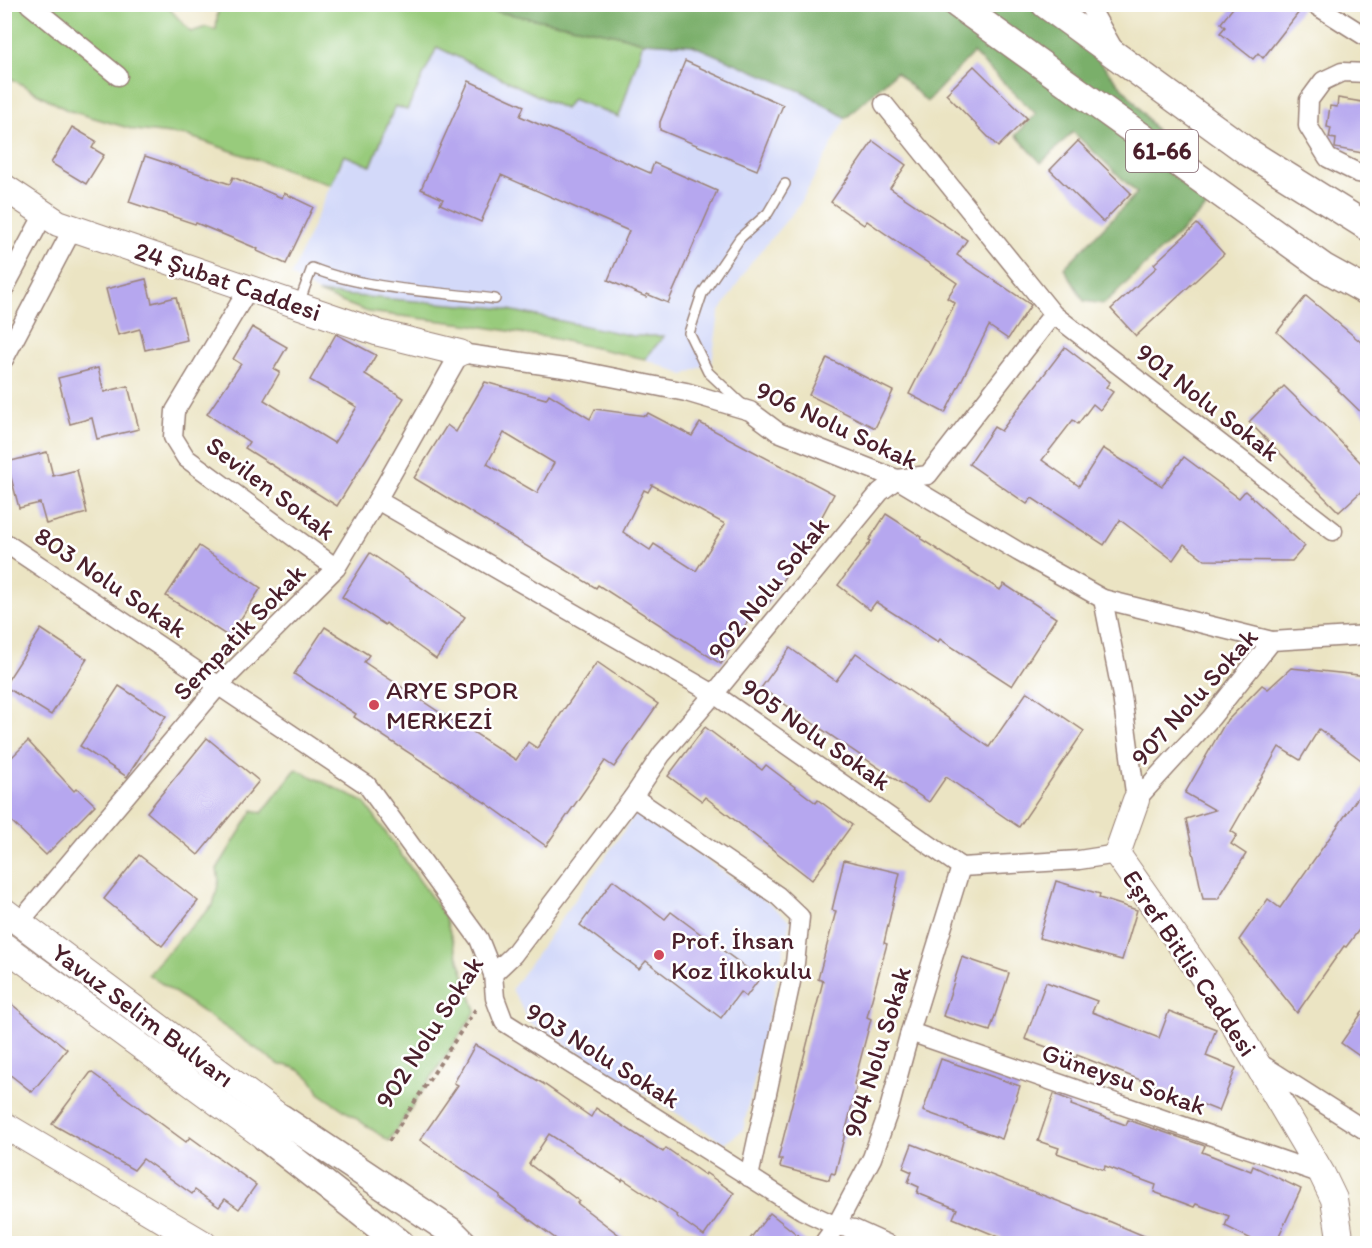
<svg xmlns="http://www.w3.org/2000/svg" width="1372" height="1248" font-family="Itim,sans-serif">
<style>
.built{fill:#d3d9f9}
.green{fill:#98cb7b;stroke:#717553;stroke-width:1.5}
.forest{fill:#7aaf6b;stroke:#62674b;stroke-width:1.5}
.building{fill:#b6a7ef;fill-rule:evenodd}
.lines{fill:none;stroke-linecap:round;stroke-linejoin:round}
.lane-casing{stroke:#9a8277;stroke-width:12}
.street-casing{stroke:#9a8277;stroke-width:21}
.secondary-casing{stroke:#9a8277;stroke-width:28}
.primary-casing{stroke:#9a8277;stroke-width:30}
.path{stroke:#9a8277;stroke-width:4;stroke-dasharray:4.5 4.5;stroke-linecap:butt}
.lane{stroke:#fff;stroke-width:9}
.street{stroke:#fff;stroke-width:18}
.secondary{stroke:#fff;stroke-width:26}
.primary{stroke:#fff;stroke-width:27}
.poi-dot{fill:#d1495b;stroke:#fff;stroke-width:2}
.labels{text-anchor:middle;stroke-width:5;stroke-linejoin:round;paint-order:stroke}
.shield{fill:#fff;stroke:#80626b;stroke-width:1.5}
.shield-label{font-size:24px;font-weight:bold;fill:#4a1f2b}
.street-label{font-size:26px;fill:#4a1f2b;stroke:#fff}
.poi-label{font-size:26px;fill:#4a1f2b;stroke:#fff;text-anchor:start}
</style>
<rect width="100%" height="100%" fill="#fff"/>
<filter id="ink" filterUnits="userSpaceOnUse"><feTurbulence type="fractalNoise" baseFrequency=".0167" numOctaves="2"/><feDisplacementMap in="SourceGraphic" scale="12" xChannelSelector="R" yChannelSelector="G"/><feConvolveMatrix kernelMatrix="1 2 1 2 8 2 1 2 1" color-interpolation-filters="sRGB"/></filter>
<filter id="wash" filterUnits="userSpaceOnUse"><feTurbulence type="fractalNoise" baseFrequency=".008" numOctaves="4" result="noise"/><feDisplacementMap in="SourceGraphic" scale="24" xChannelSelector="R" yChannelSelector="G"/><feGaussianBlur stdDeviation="1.35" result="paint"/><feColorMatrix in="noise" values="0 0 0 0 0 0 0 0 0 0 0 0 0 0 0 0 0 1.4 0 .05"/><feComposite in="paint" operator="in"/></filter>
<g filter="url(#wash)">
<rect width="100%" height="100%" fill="#ebe4c3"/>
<!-- built -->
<g class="built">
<polygon points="461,5 643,42 692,45 805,93 846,118 800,204 750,264 719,313 712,362 684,375 645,359 551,338 466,324 368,312 318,293 291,276 344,154 437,47"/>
<polygon points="637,812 771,905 790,921 743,1130 725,1143 529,1022 512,989"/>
</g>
<!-- green -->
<g class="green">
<polygon points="5,5 166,5 191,32 206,27 216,30 218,9 212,5 461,5 614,34 643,42 619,117 572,99 565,109 437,47 407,110 395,106 371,166 344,155 331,185 188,136 135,130 67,110 5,75"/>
<polygon points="318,293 499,308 633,336 664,336 645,359 551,338 466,324 368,312"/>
<path d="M296,769L364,802L444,915L476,1011L389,1141L319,1093C313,1077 297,1065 280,1065L148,974L184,934L213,905L219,881L217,869L253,810L262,813Z"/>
</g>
<!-- forest -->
<polygon class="forest" points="461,5 1050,5 1133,100 1211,203 1104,304 1084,301 1064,268 1137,193 1073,132 1041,163 1016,135 1036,114 973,53 927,102 896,72 846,118 805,93 692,45 643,42 614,34"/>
<g id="blocks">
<!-- building -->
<g class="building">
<polygon points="1236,4 1303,4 1303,7 1263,58 1258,53 1253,59 1220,33 1225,27 1221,23"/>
<polygon points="685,61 783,105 757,170 660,130 660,122"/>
<polygon points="974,66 1027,118 998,147 946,94"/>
<polygon points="469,81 524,106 520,116 650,173 654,163 717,191 668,303 647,294 646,297 608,280 629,231 501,175 481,222 440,204 443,199 421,189"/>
<polygon points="1338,98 1368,103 1368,154 1335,148 1336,139 1329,138 1331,128 1327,127 1330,106 1337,107"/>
<polygon points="72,127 96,141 92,148 104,155 86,184 51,163"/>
<polygon points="873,141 906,165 890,188 967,240 957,255 1031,305 1008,339 989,326 945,413 909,394 955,303 947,298 957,283 867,221 864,225 831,202"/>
<polygon points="1078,141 1131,193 1103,222 1050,170"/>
<polygon points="145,156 230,184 233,177 282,198 284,193 313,207 286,264 257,251 258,249 196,223 195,224 129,202"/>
<polygon points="1197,224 1224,254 1136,336 1111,309 1157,267 1154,264"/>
<polygon points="146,279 152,303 176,297 187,340 145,350 140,329 118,335 106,289"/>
<polygon points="1306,296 1368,348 1368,419 1338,390 1339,389 1277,332"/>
<polygon points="252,327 287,347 274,369 280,372 264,400 334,443 357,407 310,380 336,334 376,355 365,374 404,398 337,506 245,448 249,442 207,414 241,364 233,359"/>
<polygon points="1065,347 1110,382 1106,387 1113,392 1100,410 1093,404 1078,424 1073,420 1042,460 1079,486 1103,448 1162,486 1184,457 1239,498 1245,491 1305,546 1292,561 1205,560 1184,544 1173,560 1120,520 1104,545 1032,498 1027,504 969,464 994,427 1001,431"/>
<polygon points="827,358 893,391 875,428 809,395"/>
<polygon points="98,368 104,392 128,386 139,429 97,439 92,418 70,424 58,378"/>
<path d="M485,382L546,399L549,394L590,419L595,409L646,416L648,413L692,436L700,423L834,494L806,546L804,545L767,606L760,602L721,664L598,585L596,588L414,478L447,425L456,432ZM504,433L554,463L537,493L487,464ZM652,485L725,524L696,571L654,544L650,550L623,532L644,490L648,492Z"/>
<polygon points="1284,386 1328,429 1368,470 1368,485 1339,512 1249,422"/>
<polygon points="47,452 53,476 77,470 87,513 46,524 40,503 19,508 7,462"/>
<polygon points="886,514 922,537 921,539 1000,590 1004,584 1056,618 1012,686 940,639 938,642 876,602 870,610 838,585 871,541 869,540"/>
<polygon points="199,546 261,588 229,637 166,596"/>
<polygon points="370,553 465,617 436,659 386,623 385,625 342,597"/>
<polygon points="325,627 369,655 364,662 466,730 467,728 516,760 528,742 537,748 597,662 658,704 614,767 605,761 546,846 486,803 354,717 356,714 294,674"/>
<polygon points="41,629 87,659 51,715 4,686"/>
<polygon points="790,648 836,681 856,653 989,747 1027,692 1084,731 1019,827 946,777 929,802 761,688"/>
<polygon points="1291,668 1368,676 1368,765 1319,729 1300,760 1279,747 1231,831 1237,835 1231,844 1246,854 1218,899 1203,899 1186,819 1215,810 1185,793 1225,723 1262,685 1268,689"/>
<polygon points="119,686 166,716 127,777 80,746"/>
<polygon points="705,727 762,770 766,765 816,803 818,800 852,825 812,880 705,797 702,801 668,776"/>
<polygon points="207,738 259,781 198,855 147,812"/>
<polygon points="28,741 74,791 77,788 95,805 46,855 4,814 4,765"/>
<polygon points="1368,783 1368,918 1346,947 1344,946 1297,1013 1239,940 1268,899 1280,908"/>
<polygon points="139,855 198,901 162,946 104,899"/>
<polygon points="844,860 900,873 884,943 887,944 867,1017 871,1019 854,1084 857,1085 835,1174 831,1173 829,1180 780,1167 782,1159 778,1159 823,981 818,979 836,911 832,910"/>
<polygon points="613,880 665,919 671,912 760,978 746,997 740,992 721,1018 646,961 639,969 580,925"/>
<polygon points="1056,881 1100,894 1099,898 1137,910 1122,960 1039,938"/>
<polygon points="962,957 1009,973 990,1031 943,1016"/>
<polygon points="1046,982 1097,1001 1092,1012 1159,1038 1169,1011 1216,1029 1206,1056 1236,1068 1219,1111 1077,1055 1076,1058 1025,1039"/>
<polygon points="4,998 67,1049 32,1092 4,1070"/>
<polygon points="1368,1004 1368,1062 1341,1043"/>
<polygon points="475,1045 542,1083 591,1117 596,1108 663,1152 666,1148 705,1175 706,1173 734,1193 704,1236 676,1216 677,1215 623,1179 622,1181 549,1134 529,1164 579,1201 577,1203 631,1244 563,1244 499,1197 500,1195 420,1140 458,1085 454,1083"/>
<polygon points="941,1059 1020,1086 1002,1139 923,1111"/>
<polygon points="91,1072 186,1142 190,1137 256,1185 239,1209 225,1199 219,1207 195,1190 192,1194 143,1159 134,1170 52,1124"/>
<polygon points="1054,1094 1072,1101 1071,1105 1126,1125 1128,1120 1205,1146 1202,1152 1251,1171 1253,1166 1301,1189 1275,1244 1261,1244 1225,1226 1229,1216 1196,1204 1194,1207 1154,1192 1156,1185 1105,1166 1104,1170 1057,1153 1059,1148 1038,1141"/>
<polygon points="912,1144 1111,1222 1163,1244 1016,1244 953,1218 957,1209 917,1193 919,1187 908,1182 912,1172 903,1168"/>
<polygon points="770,1213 809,1244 746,1244"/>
</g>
</g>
</g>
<g filter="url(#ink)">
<use href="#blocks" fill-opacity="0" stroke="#9a8277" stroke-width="1.5"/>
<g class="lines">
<defs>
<g id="lane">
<path d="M299,303L312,268C363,289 439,292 495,299"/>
<polyline points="744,406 708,372 689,333 702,294 740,238 768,213 785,184"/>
</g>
<g id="street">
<polyline points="29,4 118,76"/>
<polyline points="1088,4 1114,50"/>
<polyline points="1314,4 1368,38"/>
<polyline points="1368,73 1342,72 1323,81 1309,100 1308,126 1328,158 1358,173 1368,175"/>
<polyline points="884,104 1053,314 1333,531"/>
<polyline points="249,288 175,411 173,437 186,458 336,568"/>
<polyline points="4,289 44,214"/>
<polyline points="4,359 73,228"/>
<polyline points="377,500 714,694 961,867 1079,860 1117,854"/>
<polyline points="4,542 367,785 479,939 493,974 495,998 504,1022 802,1210 836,1226 854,1229 887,1244"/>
<polyline points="1103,599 1122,696 1136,800"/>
<polyline points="633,797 778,896 800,917 795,963 749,1177"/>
<polyline points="1136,800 1211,718 1272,641 1368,635"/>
<polyline points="19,923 219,685 336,568 377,500 460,353 571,369 686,392 750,411 778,432 897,479 1019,552 1103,599 1272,641"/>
<polyline points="493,974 513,955 633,797 662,754 714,694 880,492 897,479 928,475 1053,314"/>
<polyline points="910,1032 1322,1174"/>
<polyline points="1258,1062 1368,1132"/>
<polyline points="823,1244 836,1226 872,1158 888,1113 910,1032 961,867"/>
</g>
<g id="secondary">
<polyline points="4,187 58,223 379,333 460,353"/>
<polyline points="1136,800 1117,854 1220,1001 1322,1174 1334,1199 1341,1244"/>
<polyline points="4,911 281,1118"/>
<polyline points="4,946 266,1138"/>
<polyline points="4,1125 204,1244"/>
</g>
<g id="primary">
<polyline points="957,4 1323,267 1368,292"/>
<polyline points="1045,4 1248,152 1368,227"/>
<polyline points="281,1118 452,1232 464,1244"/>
<polyline points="266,1138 401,1244"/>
</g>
</defs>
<!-- lane casing -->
<use href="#lane" class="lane-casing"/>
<!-- street casing -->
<use href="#street" class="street-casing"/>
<!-- secondary casing -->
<use href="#secondary" class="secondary-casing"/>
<!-- primary casing -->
<use href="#primary" class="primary-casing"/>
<!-- path -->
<polyline class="path" points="389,1141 477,1007"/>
<!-- lane -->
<use href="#lane" class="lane"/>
<!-- street -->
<use href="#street" class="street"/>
<!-- secondary -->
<use href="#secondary" class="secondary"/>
<!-- primary -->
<use href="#primary" class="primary"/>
</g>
</g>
<!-- markers -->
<g class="poi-dot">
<circle cx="374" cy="705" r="6"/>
<circle cx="659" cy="955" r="6"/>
</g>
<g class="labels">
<!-- shield labels -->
<rect class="shield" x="1126" y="130" width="72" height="42" rx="4.5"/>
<g class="shield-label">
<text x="1162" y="159">61-66</text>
</g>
<!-- street labels -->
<g class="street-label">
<text transform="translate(228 281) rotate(19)" y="9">24 Şubat Caddesi</text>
<text transform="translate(1208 402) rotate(38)" y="9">901 Nolu Sokak</text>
<text transform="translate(837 425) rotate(25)" y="9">906 Nolu Sokak</text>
<text transform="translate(271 488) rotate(37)" y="9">Sevilen Sokak</text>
<text transform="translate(111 582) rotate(34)" y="9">803 Nolu Sokak</text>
<text transform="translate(768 588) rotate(-51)" y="9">902 Nolu Sokak</text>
<text transform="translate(239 632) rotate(-46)" y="9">Sempatik Sokak</text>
<text transform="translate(1194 697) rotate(-48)" y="9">907 Nolu Sokak</text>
<text transform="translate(816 734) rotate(35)" y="9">905 Nolu Sokak</text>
<text transform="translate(1190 963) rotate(56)" y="9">Eşref Bitlis Caddesi</text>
<text transform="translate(143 1015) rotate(37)" y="9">Yavuz Selim Bulvarı</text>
<text transform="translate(429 1032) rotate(-57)" y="9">902 Nolu Sokak</text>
<text transform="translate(877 1052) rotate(-73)" y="9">904 Nolu Sokak</text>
<text transform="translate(603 1055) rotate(32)" y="9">903 Nolu Sokak</text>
<text transform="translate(1124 1079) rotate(19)" y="9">Güneysu Sokak</text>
</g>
<!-- poi labels -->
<g class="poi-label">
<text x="386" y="699">ARYE SPOR<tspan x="386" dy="30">MERKEZİ</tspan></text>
<text x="671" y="949">Prof. İhsan<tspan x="671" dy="30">Koz İlkokulu</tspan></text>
</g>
</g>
<!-- margin -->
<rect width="1372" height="1248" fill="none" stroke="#fff" stroke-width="24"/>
</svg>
